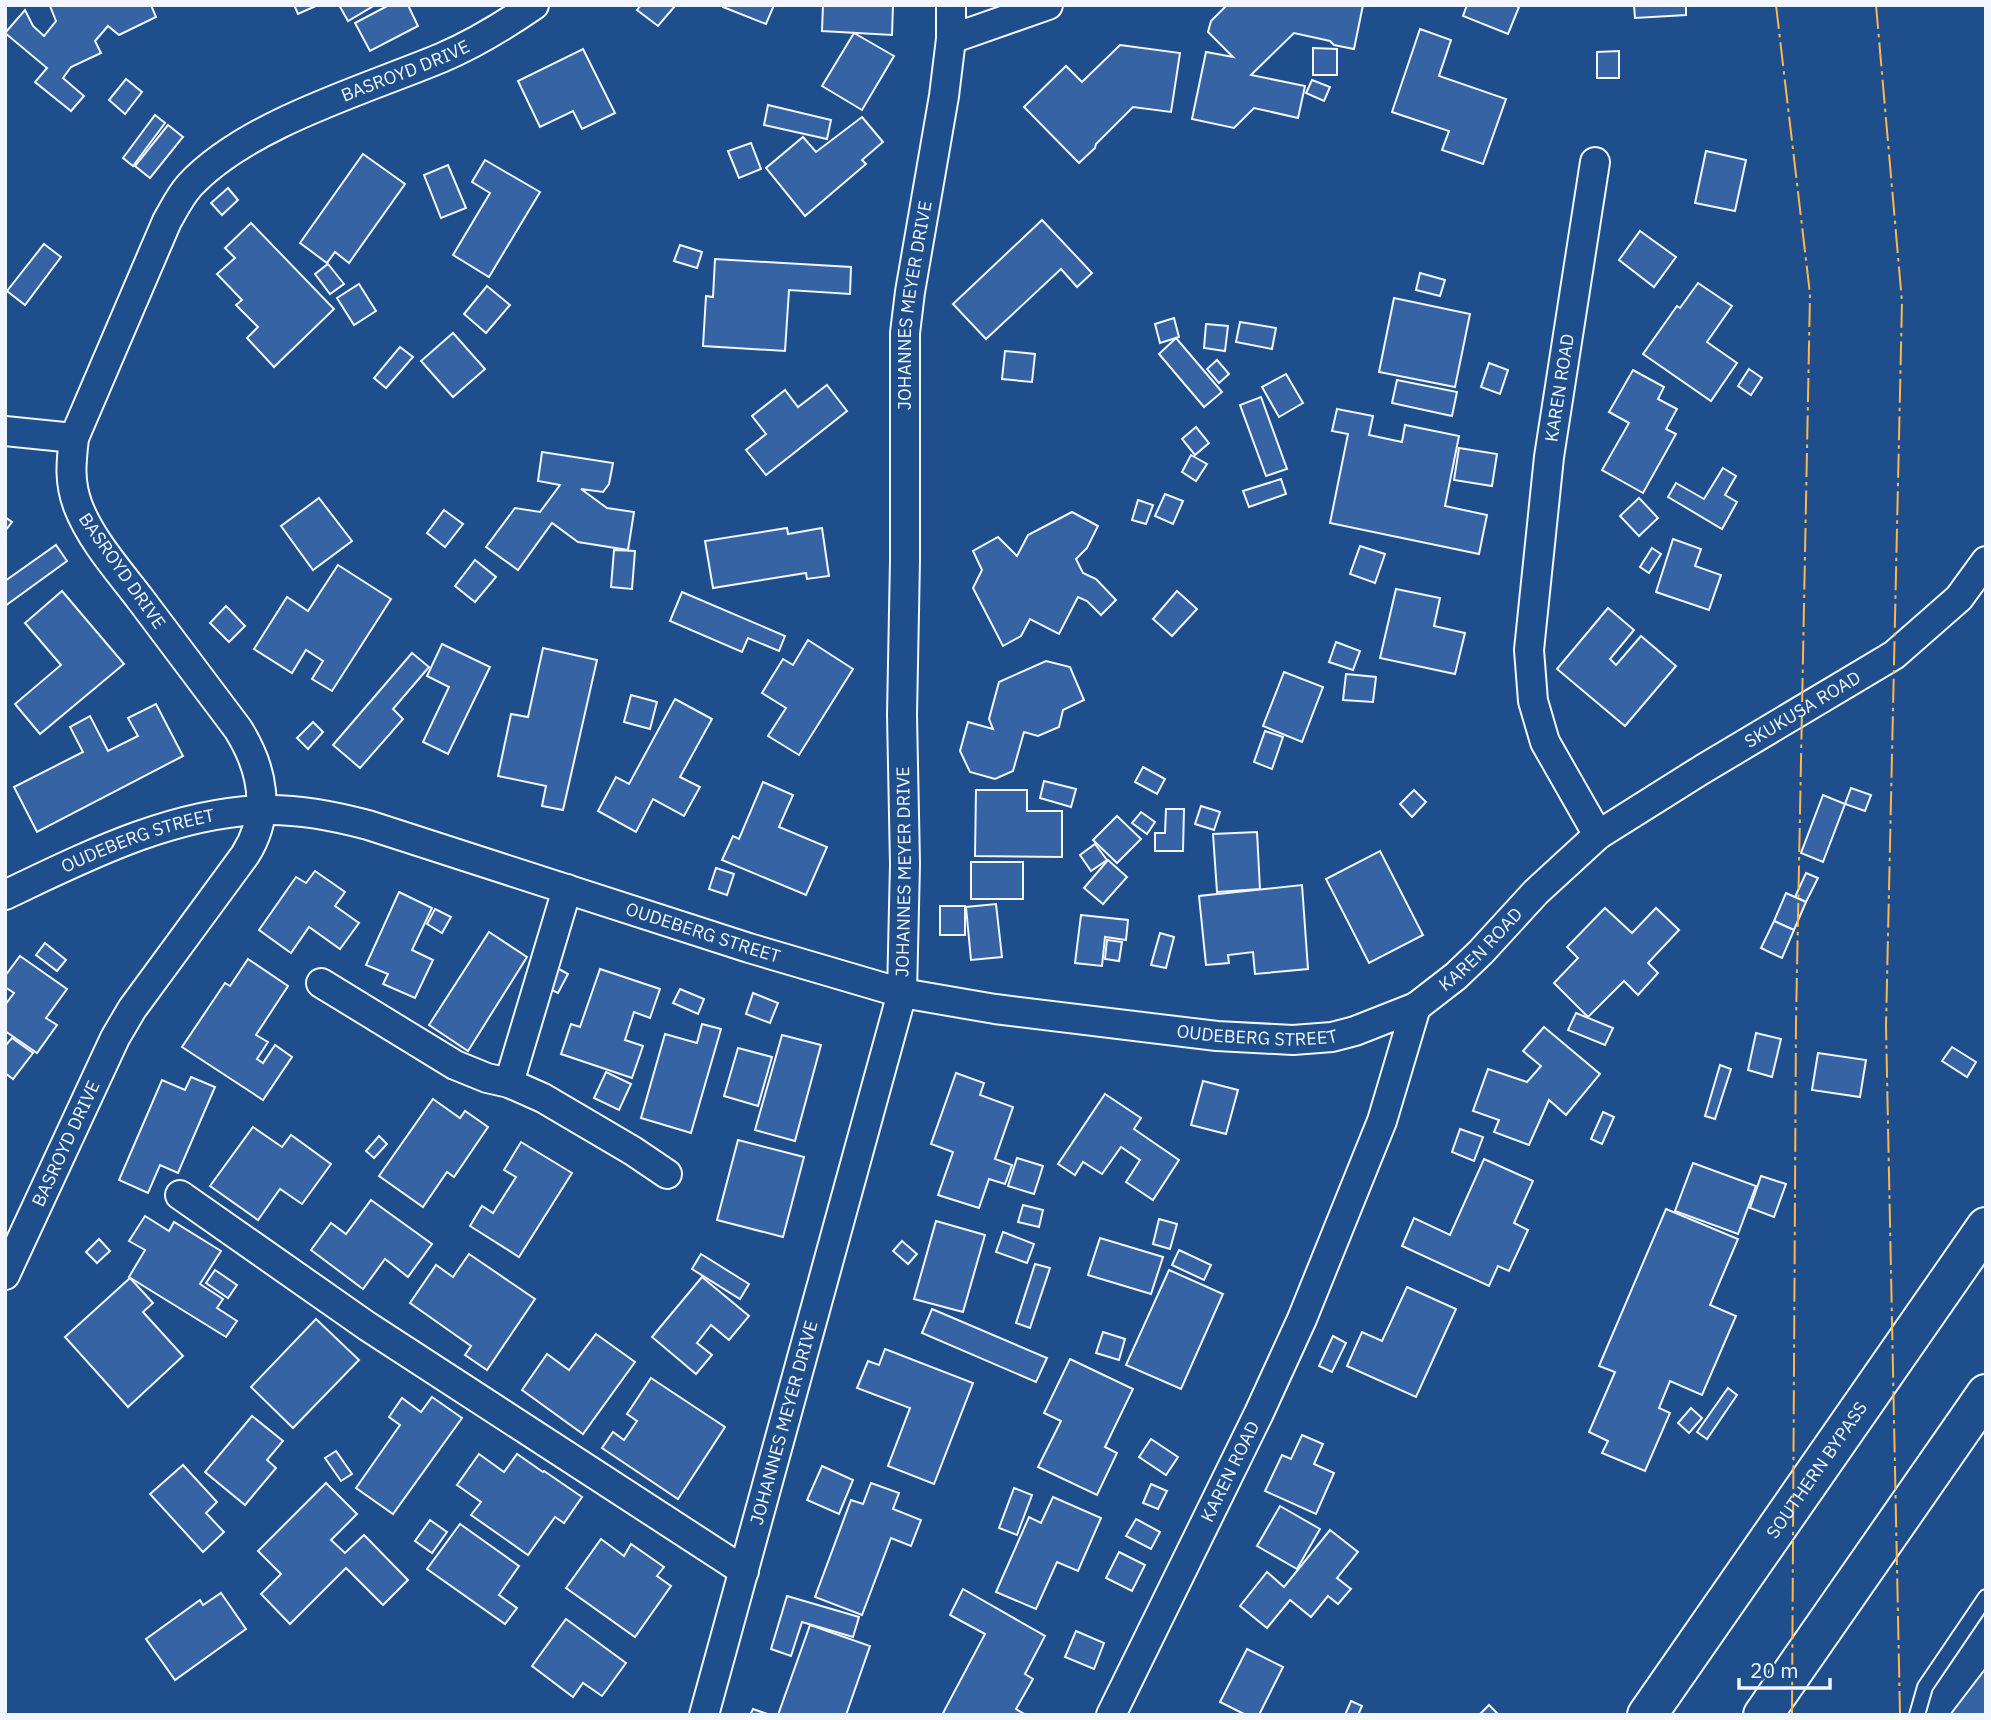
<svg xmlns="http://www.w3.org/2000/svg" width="1991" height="1720" font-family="'IBM Plex Sans',sans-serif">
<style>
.building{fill:#3563a3;stroke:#f2f6ff;stroke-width:2}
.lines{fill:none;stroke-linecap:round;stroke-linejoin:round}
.service-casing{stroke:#f2f6ff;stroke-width:18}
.minor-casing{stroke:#f2f6ff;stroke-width:32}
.motorway-casing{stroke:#f2f6ff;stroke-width:42}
.service{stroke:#1f4e8c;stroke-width:14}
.minor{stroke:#1f4e8c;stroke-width:28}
.motorway{stroke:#1f4e8c;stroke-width:38}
.power{stroke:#ffb74d;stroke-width:2;stroke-dasharray:24 5 3.5 5;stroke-linecap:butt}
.labels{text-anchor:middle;stroke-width:5;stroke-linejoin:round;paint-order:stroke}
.street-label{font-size:18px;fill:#f2f6ff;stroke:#1f4e8c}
</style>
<rect width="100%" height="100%" fill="#1f4e8c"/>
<!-- building -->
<g class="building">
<polygon points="51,5 151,5 156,17 119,35 108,26 95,41 101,53 71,67 63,78 84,96 71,111 35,82 47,68 5,33 25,10 33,26 44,36 56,21 50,6"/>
<polygon points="294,5 318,5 298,14"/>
<polygon points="339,5 375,5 348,21"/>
<polygon points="389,5 408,5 418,26 370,51 355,23"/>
<polygon points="641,5 674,5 675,6 658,26 637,10"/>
<polygon points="723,5 774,5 766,24 723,7"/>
<polygon points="823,5 893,5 892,35 822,31"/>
<polygon points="1227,5 1363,5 1354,49 1334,45 1330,41 1294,33 1251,75 1305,86 1298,118 1254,108 1234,128 1192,119 1206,52 1233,57 1208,32 1211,21"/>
<polygon points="1467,5 1514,5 1519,7 1508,34 1463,16"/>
<polygon points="1634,5 1686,5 1686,15 1635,18"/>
<polygon points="1420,29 1451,40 1439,76 1506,99 1483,164 1442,150 1449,131 1392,112"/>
<polygon points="854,33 894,56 862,110 822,86"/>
<polygon points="1120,45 1180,53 1171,112 1133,107 1096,144 1095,148 1079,163 1024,107 1066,66 1082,82"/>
<polygon points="1313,48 1337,49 1337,75 1313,75"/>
<polygon points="583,49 615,113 582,129 573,111 540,127 518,81"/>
<polygon points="1619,51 1619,78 1597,78 1597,52"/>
<polygon points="126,79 142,92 125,114 109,100"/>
<polygon points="1312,80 1330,87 1324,101 1306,93"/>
<polygon points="768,105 831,120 827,139 764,125"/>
<polygon points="155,115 165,123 133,166 123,158"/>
<polygon points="862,117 883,142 862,160 866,164 805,216 766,168 803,137 816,152"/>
<polygon points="168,125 183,137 150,178 135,166"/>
<polygon points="751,143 761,169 739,178 728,151"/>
<polygon points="1706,151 1746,160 1735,211 1695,203"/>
<polygon points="363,154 405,184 349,263 335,252 327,263 300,243"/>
<polygon points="485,160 540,192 489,277 453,255 490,193 472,182"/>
<polygon points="448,165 466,208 441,218 424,175"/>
<polygon points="228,188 238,200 222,215 211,203"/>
<polygon points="1042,220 1092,273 1077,287 1061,269 986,339 953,304"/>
<polygon points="251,223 334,309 274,367 247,338 258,327 236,305 242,300 217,274 235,258 225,248"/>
<polygon points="1640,231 1676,257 1654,287 1619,260"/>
<polygon points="44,244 61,257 25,305 7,291"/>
<polygon points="680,245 702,252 697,268 674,261"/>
<polygon points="715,259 851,267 850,294 789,290 785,351 703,346 706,296 713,297"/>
<polygon points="328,264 344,284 330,294 315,274"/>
<polygon points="1420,273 1445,280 1440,296 1416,290"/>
<polygon points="1698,283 1732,306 1707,342 1737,363 1711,401 1643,354 1677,306 1680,308"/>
<polygon points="359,284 376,311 354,325 337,298"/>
<polygon points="487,286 510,305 486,333 464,314"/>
<polygon points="1394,298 1470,314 1455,387 1379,372"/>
<polygon points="1174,318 1179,337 1160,343 1155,324"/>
<polygon points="1240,322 1276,328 1272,349 1236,342"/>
<polygon points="1206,324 1228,326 1225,351 1204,348"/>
<polygon points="453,333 485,369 453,397 421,361"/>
<polygon points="1176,338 1222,392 1204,407 1159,354"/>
<polygon points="400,347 413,357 386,388 374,378"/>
<polygon points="1005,351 1035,354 1032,382 1002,379"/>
<polygon points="1217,360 1229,374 1219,383 1207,369"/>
<polygon points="1489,363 1508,370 1500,394 1481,387"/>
<polygon points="1749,369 1762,378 1751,395 1738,386"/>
<polygon points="1633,370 1664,387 1658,399 1677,409 1666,429 1676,434 1643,493 1602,470 1629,423 1609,412"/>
<polygon points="1286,374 1303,403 1279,417 1262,387"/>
<polygon points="1397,380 1457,392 1452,416 1392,403"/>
<polygon points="827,385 847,411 766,475 746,450 766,434 752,416 785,390 798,407"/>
<polygon points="1261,397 1287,469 1266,476 1240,405"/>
<polygon points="1337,409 1373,416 1369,435 1402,442 1405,425 1459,436 1445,506 1487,515 1479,554 1330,523 1348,434 1332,431"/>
<polygon points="1196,427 1209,443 1195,455 1182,439"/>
<polygon points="1459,448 1497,454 1492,486 1454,480"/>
<polygon points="542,452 613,463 609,484 603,492 581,489 607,508 634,512 628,550 578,542 552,523 518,570 486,547 515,508 540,512 560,485 538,481"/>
<polygon points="1191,455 1207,464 1196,481 1182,472"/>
<polygon points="1723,468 1736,476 1725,495 1737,502 1722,529 1668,497 1676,483 1704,499"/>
<polygon points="1281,479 1286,494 1249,507 1243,491"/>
<polygon points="1165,494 1183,501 1173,524 1155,516"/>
<polygon points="319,498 352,541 313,570 281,526"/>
<polygon points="1639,498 1658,518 1639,536 1620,516"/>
<polygon points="1138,500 1153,505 1146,524 1132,520"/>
<polygon points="444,510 463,524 445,547 427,533"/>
<polygon points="1072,512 1098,526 1087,548 1076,559 1083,573 1096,579 1116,600 1101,615 1087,601 1078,597 1059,634 1030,619 1021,636 1003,646 973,588 982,570 973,551 998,537 1017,556 1028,535"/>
<polygon points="5,517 12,522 5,531"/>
<polygon points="787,528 788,534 822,528 829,576 807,579 806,573 713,588 705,541"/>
<polygon points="1673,539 1701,549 1695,566 1721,575 1709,610 1656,592"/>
<polygon points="56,545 67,561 5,606 5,581"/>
<polygon points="1360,546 1385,554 1375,583 1350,574"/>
<polygon points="1652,548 1661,554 1649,573 1640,567"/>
<polygon points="614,550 635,551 632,589 611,587"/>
<polygon points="475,560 496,577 475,602 455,586"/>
<polygon points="338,565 391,599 332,691 312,679 323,661 306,650 292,673 254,649 287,597 308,611"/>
<polygon points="1396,589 1440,598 1434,626 1465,633 1455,674 1380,658"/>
<polygon points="62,591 124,664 40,734 15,704 61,665 25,623"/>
<polygon points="1177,591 1197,609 1172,636 1153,619"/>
<polygon points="682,592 785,636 779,651 748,638 742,652 670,621"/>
<polygon points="226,606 245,626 229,642 210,623"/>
<polygon points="1608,608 1634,630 1610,659 1616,665 1641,636 1676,666 1625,726 1557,669"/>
<polygon points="808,640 853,669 799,755 768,736 786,708 762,693 783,659 793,665"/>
<polygon points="1336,642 1360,651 1353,670 1329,662"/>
<polygon points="442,644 490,667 448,754 423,742 449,687 427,676"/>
<polygon points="543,648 597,660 563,810 542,806 546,786 498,776 511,714 528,717"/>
<polygon points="412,653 429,667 393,709 403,719 360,768 333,745"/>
<polygon points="1046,661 1070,667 1084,700 1063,710 1059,727 1038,736 1024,732 1013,771 995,779 970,772 960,751 968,722 993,729 989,719 999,682"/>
<polygon points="1284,672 1323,687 1302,742 1263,726"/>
<polygon points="1346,674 1376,677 1373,702 1343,700"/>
<polygon points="631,695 657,702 650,729 624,722"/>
<polygon points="675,699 712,719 680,777 700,787 684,816 653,799 636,832 598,811 616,777 629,784"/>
<polygon points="156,704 183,756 37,832 14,787 83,752 70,727 90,716 108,751 138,736 128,718"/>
<polygon points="313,722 323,732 308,749 297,738"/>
<polygon points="1265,731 1283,737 1272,769 1254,762"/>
<polygon points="1143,767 1165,779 1157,794 1135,782"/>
<polygon points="1044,781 1076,789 1071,807 1040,798"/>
<polygon points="763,782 793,795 779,827 827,847 806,895 722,860 733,836 739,839"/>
<polygon points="1851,788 1871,795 1865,811 1845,804"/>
<polygon points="976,790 1027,790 1027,811 1062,811 1062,857 975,856"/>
<polygon points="1414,790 1426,802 1412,817 1400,804"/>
<polygon points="1823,795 1845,804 1823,862 1801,853"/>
<polygon points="1201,806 1220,812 1214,830 1195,824"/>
<polygon points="1166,809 1184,809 1183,851 1155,851 1155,833 1165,833"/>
<polygon points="1141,812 1155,822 1147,834 1132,823"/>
<polygon points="1117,816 1141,839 1117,863 1093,840"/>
<polygon points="1257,832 1260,889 1217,892 1213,834"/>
<polygon points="1095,844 1107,860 1091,871 1080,855"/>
<polygon points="1380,851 1423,935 1369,963 1326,879"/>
<polygon points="1108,860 1127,877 1103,904 1084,888"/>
<rect x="971" y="862" width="52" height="37"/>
<polygon points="716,868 734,874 727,895 709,889"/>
<polygon points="315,871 345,892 335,906 359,923 340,949 309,927 291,953 259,930 296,877 306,883"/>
<polygon points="1806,873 1818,878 1806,902 1795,897"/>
<polygon points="1302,885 1308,969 1255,974 1253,952 1228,955 1229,963 1206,965 1199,896"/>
<polygon points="399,892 432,908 412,950 433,960 415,998 383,984 388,974 366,965"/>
<polygon points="1786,893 1806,902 1794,930 1774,921"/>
<polygon points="996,904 1002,957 971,960 966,907"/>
<rect x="940" y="906" width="25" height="29"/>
<polygon points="1605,908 1632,933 1656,908 1679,930 1648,963 1658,973 1638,995 1624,981 1588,1017 1554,983 1578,958 1567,947"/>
<polygon points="435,909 451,917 442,933 427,924"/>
<polygon points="1081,915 1128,920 1126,940 1105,937 1102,966 1075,963"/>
<polygon points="1774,921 1794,930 1782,958 1761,948"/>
<polygon points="489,932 527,957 468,1051 429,1025"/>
<polygon points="1160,933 1174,937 1166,968 1151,965"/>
<polygon points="1107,940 1122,942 1119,961 1105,959"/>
<polygon points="45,943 66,960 57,971 36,955"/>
<polygon points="20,956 67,989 46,1018 57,1025 37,1053 5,1031 5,1005 14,993 5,987 5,976"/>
<polygon points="248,959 288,986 256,1035 268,1042 257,1059 263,1063 275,1045 292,1057 263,1100 182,1047 225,983 230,986"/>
<polygon points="557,968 568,974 558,993 547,988"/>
<polygon points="600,969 660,989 650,1018 634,1012 625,1040 643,1046 632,1078 561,1054 571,1024 580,1027"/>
<polygon points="680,989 704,999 698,1014 673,1003"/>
<polygon points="753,993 778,1003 770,1023 746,1014"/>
<polygon points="1576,1013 1613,1028 1605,1045 1568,1030"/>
<polygon points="702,1024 721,1029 691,1133 641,1118 665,1034 697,1043"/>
<polygon points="1544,1027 1600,1074 1566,1115 1549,1100 1529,1145 1494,1132 1499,1120 1473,1111 1488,1069 1527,1082 1541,1066 1523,1051"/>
<polygon points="1756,1033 1781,1039 1772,1077 1748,1070"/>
<polygon points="782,1035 821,1045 795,1141 755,1130"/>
<polygon points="12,1038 33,1053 13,1079 5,1073 5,1046"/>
<polygon points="1952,1047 1976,1062 1967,1077 1942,1061"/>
<polygon points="738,1048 772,1057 758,1106 724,1096"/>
<polygon points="1818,1053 1866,1060 1860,1097 1812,1090"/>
<polygon points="1720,1065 1731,1069 1715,1119 1705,1116"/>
<polygon points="606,1072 631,1084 619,1110 594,1098"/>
<polygon points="956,1073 984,1083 980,1095 1013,1107 995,1159 1012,1165 1005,1184 989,1179 979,1208 938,1195 953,1152 931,1144"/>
<polygon points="191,1077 215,1087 178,1173 160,1165 148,1193 119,1180 162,1080 185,1090"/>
<polygon points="1203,1081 1238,1090 1226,1134 1191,1125"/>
<polygon points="1105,1094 1141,1118 1134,1129 1179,1160 1153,1200 1126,1182 1140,1160 1121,1147 1102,1174 1083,1162 1075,1175 1058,1164"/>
<polygon points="433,1099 460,1118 465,1111 488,1127 454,1177 447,1172 423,1207 379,1176"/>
<polygon points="1603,1112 1614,1117 1602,1144 1591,1139"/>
<polygon points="253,1127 282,1147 291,1135 331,1164 302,1204 280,1189 258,1220 210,1186"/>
<polygon points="1460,1129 1483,1137 1474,1161 1452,1152"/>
<polygon points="379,1136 387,1144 374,1158 366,1151"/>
<polygon points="738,1140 804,1157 783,1237 717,1220"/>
<polygon points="521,1142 572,1173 519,1257 470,1226 482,1206 493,1213 516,1177 504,1170"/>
<polygon points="1017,1158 1043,1166 1034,1194 1008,1186"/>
<polygon points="1484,1159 1533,1181 1514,1223 1528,1230 1509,1271 1498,1266 1489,1286 1402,1246 1414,1218 1450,1235"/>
<polygon points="1693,1163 1756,1186 1738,1234 1675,1211"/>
<polygon points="1761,1176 1786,1184 1774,1217 1750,1208"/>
<polygon points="371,1200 432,1244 408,1277 385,1259 363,1289 311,1250 331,1223 346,1234"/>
<polygon points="1023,1205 1043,1210 1039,1227 1018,1222"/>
<polygon points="1666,1209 1738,1239 1710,1305 1736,1316 1702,1395 1670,1381 1659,1408 1670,1413 1645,1471 1602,1453 1608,1441 1589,1432 1615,1372 1599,1366"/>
<polygon points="145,1216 169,1231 174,1222 221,1251 200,1284 223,1299 217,1308 237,1321 226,1337 129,1277 145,1250 129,1241"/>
<polygon points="1159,1219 1177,1224 1170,1249 1153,1244"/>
<polygon points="936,1221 985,1235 963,1312 914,1299"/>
<polygon points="1003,1232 1034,1244 1027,1263 996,1252"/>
<polygon points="1100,1238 1163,1257 1151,1294 1088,1275"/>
<polygon points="99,1239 110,1251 97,1263 86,1252"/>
<polygon points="902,1241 917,1254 908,1264 893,1251"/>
<polygon points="1179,1250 1211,1265 1204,1280 1172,1265"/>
<polygon points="469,1254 535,1299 487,1370 465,1355 471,1346 410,1303 436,1265 453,1277"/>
<polygon points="701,1254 749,1284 740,1299 692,1269"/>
<polygon points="1035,1264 1050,1268 1030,1328 1016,1323"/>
<polygon points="215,1270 237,1285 228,1298 206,1283"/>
<polygon points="1169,1270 1223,1294 1181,1389 1126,1365"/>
<polygon points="702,1277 749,1316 729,1340 711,1325 697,1343 712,1355 696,1374 652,1337"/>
<polygon points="130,1278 153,1303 143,1312 183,1356 128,1407 65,1337"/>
<polygon points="1407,1287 1456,1309 1416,1397 1347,1366 1362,1332 1382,1341"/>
<polygon points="932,1309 1047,1358 1036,1382 922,1333"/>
<polygon points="316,1319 359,1360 293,1428 251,1387"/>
<polygon points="1103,1332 1125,1339 1119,1360 1096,1353"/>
<polygon points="596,1334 635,1362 583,1434 522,1390 547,1354 569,1370"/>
<polygon points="1333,1336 1346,1343 1332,1372 1319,1366"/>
<polygon points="885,1349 973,1383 934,1484 888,1466 910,1408 857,1388 868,1361 879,1365"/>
<polygon points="1070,1359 1133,1389 1105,1447 1117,1453 1097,1495 1038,1467 1061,1421 1044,1413"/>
<polygon points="651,1378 725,1427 678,1499 602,1448 613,1432 624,1440 637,1421 627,1414"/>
<polygon points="1728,1388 1737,1395 1707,1439 1697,1432"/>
<polygon points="432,1397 462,1418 393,1514 356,1488 400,1425 389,1417 402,1398 421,1412"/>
<polygon points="1691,1408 1702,1418 1689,1433 1678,1423"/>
<polygon points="252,1416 283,1441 267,1460 276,1468 245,1505 205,1472"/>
<polygon points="1302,1435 1323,1444 1314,1464 1334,1473 1316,1514 1265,1491 1282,1455 1291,1459"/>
<polygon points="1151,1439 1178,1457 1166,1475 1139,1457"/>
<polygon points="336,1451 352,1474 341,1481 325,1458"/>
<polygon points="479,1454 504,1472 517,1454 543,1472 544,1471 582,1497 564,1523 555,1517 528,1555 471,1515 481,1502 457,1485"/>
<polygon points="183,1465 217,1502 206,1513 224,1532 203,1552 150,1494"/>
<polygon points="822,1466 853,1480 839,1514 807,1500"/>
<polygon points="326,1483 357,1514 331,1540 345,1553 364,1535 408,1580 383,1605 346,1568 290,1624 261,1594 281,1574 258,1551"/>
<polygon points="871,1483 899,1493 893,1509 921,1520 911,1546 891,1538 862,1615 815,1597 851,1500 863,1504"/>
<polygon points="1151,1484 1167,1491 1158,1509 1143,1503"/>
<polygon points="1014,1488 1032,1495 1017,1535 999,1528"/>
<polygon points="1053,1497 1101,1518 1078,1571 1057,1562 1036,1609 996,1592 1029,1517 1041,1523"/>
<polygon points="1280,1506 1320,1529 1297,1569 1257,1546"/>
<polygon points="1136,1519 1160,1532 1151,1549 1126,1536"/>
<polygon points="430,1520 447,1532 432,1553 415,1541"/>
<polygon points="460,1524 519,1566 499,1595 517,1608 505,1624 427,1569"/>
<polygon points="1330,1530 1358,1552 1337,1578 1351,1589 1338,1604 1328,1596 1311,1617 1290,1600 1267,1628 1240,1606 1267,1572 1284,1587"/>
<polygon points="601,1539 624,1556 631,1544 664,1567 657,1576 671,1586 635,1637 566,1588"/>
<polygon points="1119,1552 1145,1565 1132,1591 1106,1578"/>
<polygon points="963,1589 1045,1636 1025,1674 1033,1679 1016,1709 1026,1715 947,1715 943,1713 985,1634 950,1615"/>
<polygon points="221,1593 246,1629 175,1680 146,1639 200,1600 203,1605"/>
<polygon points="787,1596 859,1617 853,1637 802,1622 791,1656 771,1649"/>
<polygon points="566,1619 626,1663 602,1696 583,1683 573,1697 532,1666"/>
<polygon points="810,1625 870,1646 846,1715 778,1715"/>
<polygon points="1076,1631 1104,1643 1094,1669 1065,1657"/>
<polygon points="1247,1649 1283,1667 1259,1715 1246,1715 1220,1702"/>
<polygon points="1986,1668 1986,1715 1950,1715"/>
<polygon points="1351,1701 1362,1706 1358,1715 1345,1715"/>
<polygon points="1489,1705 1499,1715 1479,1715"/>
<polygon points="753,1709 770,1715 750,1715"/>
</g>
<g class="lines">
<defs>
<polyline id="service" points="1917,1715 1925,1687 1986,1597"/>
<g id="minor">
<polyline points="951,39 1048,5"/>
<polyline points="5,431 74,438"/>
<path id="s1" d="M1598,835L1703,769L1894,655L1959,598L1986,561"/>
<path id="s2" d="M5,895C85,857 171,813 262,810C299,809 333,816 368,825L749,948L902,993L995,1009L1217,1036L1293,1040L1332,1037L1355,1031L1416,1007"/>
<polyline points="321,983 455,1065 487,1078 509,1083 543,1098 633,1151 667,1174"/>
<polyline points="509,1083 567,889"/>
<polyline points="180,1195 367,1326 744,1571"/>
<path id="s3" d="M5,1275L115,1038L132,1009L245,855C272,813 263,769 238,729C206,686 173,643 141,600C119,571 91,540 78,506C69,482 71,463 74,438L167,221C174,209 180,196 190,185C247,124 364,90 441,58C474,44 505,25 534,5"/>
<path id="s4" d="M704,1715L902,993L905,864L902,715L905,560V333L910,292L944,96L951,39V5"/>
<path id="s5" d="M1111,1715L1259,1413L1302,1319L1382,1121L1416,1007L1456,976L1481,952L1536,892L1598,835L1545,742L1533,701L1529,650L1549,457L1595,162"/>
</g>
<g id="motorway">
<path id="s6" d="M1647,1715L1986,1227"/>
<polyline points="1763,1715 1986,1394"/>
</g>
</defs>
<!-- service casing -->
<use href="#service" class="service-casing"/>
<!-- minor casing -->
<use href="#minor" class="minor-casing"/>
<!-- motorway casing -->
<use href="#motorway" class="motorway-casing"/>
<!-- service -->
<use href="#service" class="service"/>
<!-- minor -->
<use href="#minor" class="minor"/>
<!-- motorway -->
<use href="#motorway" class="motorway"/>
<!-- power -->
<g class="power">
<polyline points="1776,5 1810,294 1796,1021 1792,1715"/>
<polyline points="1876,5 1902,302 1886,1026 1900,1715"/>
</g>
</g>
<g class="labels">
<!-- street labels -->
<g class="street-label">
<text dy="6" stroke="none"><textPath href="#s3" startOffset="1488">BASROYD DRIVE</textPath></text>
<text dy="6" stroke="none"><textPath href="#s4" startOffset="1437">JOHANNES MEYER DRIVE</textPath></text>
<text dy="6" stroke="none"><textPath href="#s5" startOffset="1488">KAREN ROAD</textPath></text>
<text transform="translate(122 571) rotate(55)" y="6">BASROYD DRIVE</text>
<text dy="6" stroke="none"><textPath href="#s1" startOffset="240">SKUKUSA ROAD</textPath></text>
<text dy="6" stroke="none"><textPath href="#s2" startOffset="144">OUDEBERG STREET</textPath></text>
<text dy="6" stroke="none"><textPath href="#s4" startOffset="870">JOHANNES MEYER DRIVE</textPath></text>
<text dy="6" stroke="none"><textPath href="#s2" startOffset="732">OUDEBERG STREET</textPath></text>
<text dy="6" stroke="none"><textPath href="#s5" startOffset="859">KAREN ROAD</textPath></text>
<text dy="6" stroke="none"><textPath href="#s2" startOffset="1298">OUDEBERG STREET</textPath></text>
<text dy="6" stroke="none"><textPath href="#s3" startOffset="145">BASROYD DRIVE</textPath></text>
<text dy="6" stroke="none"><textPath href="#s4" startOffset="303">JOHANNES MEYER DRIVE</textPath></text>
<text dy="6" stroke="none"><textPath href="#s6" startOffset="298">SOUTHERN BYPASS</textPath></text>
<text dy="6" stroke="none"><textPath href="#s5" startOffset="271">KAREN ROAD</textPath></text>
</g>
</g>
<!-- border -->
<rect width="1991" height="1720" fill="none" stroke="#f2f6ff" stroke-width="14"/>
<!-- scale -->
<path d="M1739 1678v10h91v-10" fill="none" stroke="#f2f6ff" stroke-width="3.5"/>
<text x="1750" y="1678" font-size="21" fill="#f2f6ff" stroke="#1f4e8c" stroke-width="5" paint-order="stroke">20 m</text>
</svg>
